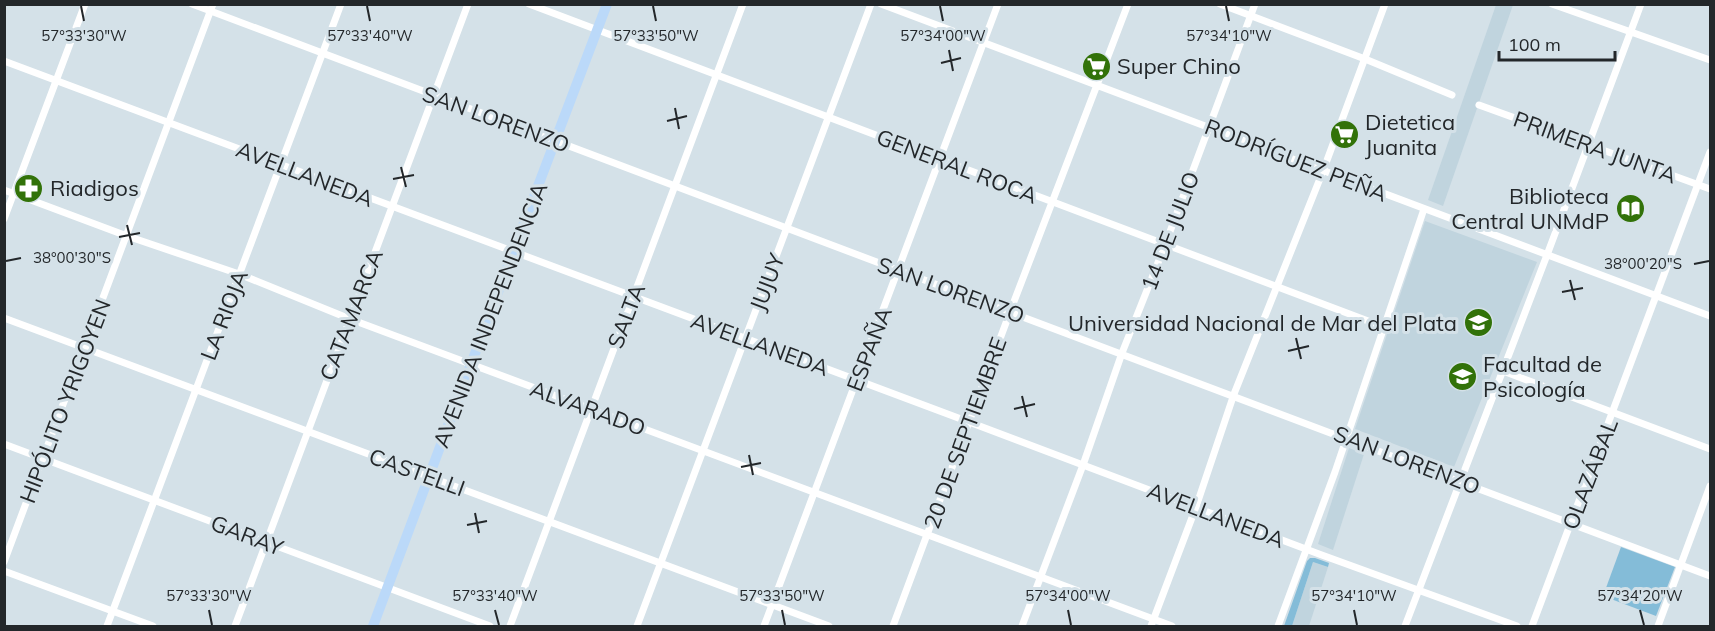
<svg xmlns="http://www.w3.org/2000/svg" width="1715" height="631" font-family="Mulish,sans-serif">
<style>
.built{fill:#c0d4de}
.green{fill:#84bcd8}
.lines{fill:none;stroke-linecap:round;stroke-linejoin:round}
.street{stroke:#fff;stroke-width:7}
.primary{stroke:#bbd9f9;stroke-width:10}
.ticks{fill:none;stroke:#23272a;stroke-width:2}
.labels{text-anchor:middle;stroke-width:6;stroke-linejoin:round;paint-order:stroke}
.poi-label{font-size:22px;fill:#23272a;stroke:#d4e1e8;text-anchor:start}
.street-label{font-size:22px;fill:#23272a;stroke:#d4e1e8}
.ticks-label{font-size:15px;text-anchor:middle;fill:#23272a;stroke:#d4e1e8;stroke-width:6;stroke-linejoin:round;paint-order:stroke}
</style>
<rect width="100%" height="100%" fill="#d4e1e8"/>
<!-- built -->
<g class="built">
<polygon points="1496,5 1513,5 1443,206 1428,200"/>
<polygon points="1425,221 1537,262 1454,467 1355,429"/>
<polygon points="1349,448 1364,454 1333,550 1318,544"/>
<polygon points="1313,562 1328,567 1309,626 1292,626"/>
</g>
<!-- green -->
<g class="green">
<polygon points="1621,547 1675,567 1656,616 1603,596"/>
<polygon points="1310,558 1315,558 1329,563 1328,567 1313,562 1292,626 1284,626 1307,561"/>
</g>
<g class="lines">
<!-- street -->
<g class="street">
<path d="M192,4C698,195 1205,383 1710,576"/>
<polyline points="529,4 1384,327"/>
<polyline points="881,4 1710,316"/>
<polyline points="1220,4 1365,59 1452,95"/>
<polyline points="1552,4 1710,60"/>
<polyline points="4,61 969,422 1319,554 1517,626"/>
<polyline points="1479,105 1710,189"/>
<polyline points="4,190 127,236 239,274 350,319 1172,626"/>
<polyline points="4,219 85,4"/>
<polyline points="4,318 829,626"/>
<polyline points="1503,371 1710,449"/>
<polyline points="4,444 490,626"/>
<polyline points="4,562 213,4"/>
<polyline points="4,571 153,626"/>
<polyline points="107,626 341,4"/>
<polyline points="235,626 468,4"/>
<polyline points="510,626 743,4"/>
<polyline points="637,626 871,4"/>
<polyline points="764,626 998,4"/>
<polyline points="893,626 1010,312 1128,4"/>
<polyline points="1022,626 1083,465 1122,353 1165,245 1255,4"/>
<polyline points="1151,626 1196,507 1234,394 1323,171 1385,4"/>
<polyline points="1278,626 1335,472 1424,209"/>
<polyline points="1405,626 1547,255 1641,4"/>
<polyline points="1532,626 1710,152"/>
<polyline points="1658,626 1710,486"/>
</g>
<!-- primary -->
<polyline class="primary" points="373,626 513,252 607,4"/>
</g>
<!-- ticks -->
<path class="ticks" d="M81,6L84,21M367,6L370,21M653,6L656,21M940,6L943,21M1226,6L1229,21M949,50L953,71M941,63L961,58M675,108L679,129M667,121L687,116M401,167L406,187M393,179L414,175M127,225L132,245M119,237L140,233M6,261L21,258M1694,264L1709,261M1570,280L1575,300M1562,292L1583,288M1296,338L1301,359M1288,351L1309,346M1022,396L1027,417M1014,409L1035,404M749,455L753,475M741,467L761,463M475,513L479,533M467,525L487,521M209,610L212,625M495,610L499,625M782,610L785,625M1068,610L1071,625M1354,610L1357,625M1640,610L1644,625"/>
<!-- icons -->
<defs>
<symbol id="supermarket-disc" viewBox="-11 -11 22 22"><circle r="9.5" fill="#327209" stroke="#d4e1e8"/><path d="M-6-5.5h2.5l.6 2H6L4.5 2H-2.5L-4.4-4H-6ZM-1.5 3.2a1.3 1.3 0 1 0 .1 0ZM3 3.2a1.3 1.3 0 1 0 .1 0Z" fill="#fff"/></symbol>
<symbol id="pharmacy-disc" viewBox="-11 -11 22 22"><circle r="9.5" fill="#327209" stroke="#d4e1e8"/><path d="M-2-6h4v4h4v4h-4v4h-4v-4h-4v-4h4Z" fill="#fff"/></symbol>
<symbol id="library-disc" viewBox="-11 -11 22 22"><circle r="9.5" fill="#327209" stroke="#d4e1e8"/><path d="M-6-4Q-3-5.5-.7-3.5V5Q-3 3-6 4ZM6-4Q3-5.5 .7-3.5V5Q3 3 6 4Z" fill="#fff"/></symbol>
<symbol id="university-disc" viewBox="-11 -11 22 22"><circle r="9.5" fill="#327209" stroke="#d4e1e8"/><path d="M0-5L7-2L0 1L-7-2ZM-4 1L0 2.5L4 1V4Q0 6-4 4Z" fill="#fff"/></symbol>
</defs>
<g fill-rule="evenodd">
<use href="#supermarket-disc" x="1080" y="50" width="33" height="33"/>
<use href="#supermarket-disc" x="1328" y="118" width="33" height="33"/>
<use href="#pharmacy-disc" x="12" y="172" width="33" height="33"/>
<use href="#library-disc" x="1614" y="192" width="33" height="33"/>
<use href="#university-disc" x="1462" y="306" width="33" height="33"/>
<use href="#university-disc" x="1446" y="360" width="33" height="33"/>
</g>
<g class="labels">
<!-- poi labels -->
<g class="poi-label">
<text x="1117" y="74">Super Chino</text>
<text x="1365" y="130">Dietetica<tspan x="1365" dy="25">Juanita</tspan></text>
<text x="50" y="196">Riadigos</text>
<text x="1609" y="204" text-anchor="end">Biblioteca<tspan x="1609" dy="25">Central UNMdP</tspan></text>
<text x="1457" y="331" text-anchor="end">Universidad Nacional de Mar del Plata</text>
<text x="1483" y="372">Facultad de<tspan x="1483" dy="25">Psicología</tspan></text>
</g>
<!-- street labels -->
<g class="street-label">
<text transform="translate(496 119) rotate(20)" y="8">SAN LORENZO</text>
<text transform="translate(1595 147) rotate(20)" y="8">PRIMERA JUNTA</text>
<text transform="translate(1296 160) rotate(21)" y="8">RODRÍGUEZ PEÑA</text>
<text transform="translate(957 166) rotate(21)" y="8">GENERAL ROCA</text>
<text transform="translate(305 174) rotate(21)" y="8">AVELLANEDA</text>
<text transform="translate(1170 231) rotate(-69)" y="8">14 DE JULIO</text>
<text transform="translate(767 282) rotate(-69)" y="8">JUJUY</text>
<text transform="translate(951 290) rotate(20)" y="8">SAN LORENZO</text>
<text transform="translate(224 315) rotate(-69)" y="8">LA RIOJA</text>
<text transform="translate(351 315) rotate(-69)" y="8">CATAMARCA</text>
<text transform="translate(490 315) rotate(-69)" y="8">AVENIDA INDEPENDENCIA</text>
<text transform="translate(626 316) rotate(-69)" y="8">SALTA</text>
<text transform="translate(760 344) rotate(20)" y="8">AVELLANEDA</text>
<text transform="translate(869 349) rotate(-69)" y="8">ESPAÑA</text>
<text transform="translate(65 401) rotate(-69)" y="8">HIPÓLITO YRIGOYEN</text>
<text transform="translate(588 408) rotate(20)" y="8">ALVARADO</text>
<text transform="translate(965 433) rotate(-70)" y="8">20 DE SEPTIEMBRE</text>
<text transform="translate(1407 460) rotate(21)" y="8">SAN LORENZO</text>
<text transform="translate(417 472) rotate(20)" y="8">CASTELLI</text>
<text transform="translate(1590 474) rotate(-69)" y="8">OLAZÁBAL</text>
<text transform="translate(1216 515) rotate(21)" y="8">AVELLANEDA</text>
<text transform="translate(247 535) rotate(21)" y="8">GARAY</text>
</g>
</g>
<g class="ticks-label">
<text x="84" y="41">57°33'30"W</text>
<text x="370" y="41">57°33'40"W</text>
<text x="656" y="41">57°33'50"W</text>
<text x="943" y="41">57°34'00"W</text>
<text x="1229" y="41">57°34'10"W</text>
<text x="72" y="263">38°00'30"S</text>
<text x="1643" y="269">38°00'20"S</text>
<text x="209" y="601">57°33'30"W</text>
<text x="495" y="601">57°33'40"W</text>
<text x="782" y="601">57°33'50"W</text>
<text x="1068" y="601">57°34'00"W</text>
<text x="1354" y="601">57°34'10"W</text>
<text x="1640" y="601">57°34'20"W</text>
</g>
<!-- border -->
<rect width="1715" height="631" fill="none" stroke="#23272a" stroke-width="12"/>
<!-- scale -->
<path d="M1499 51v9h116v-9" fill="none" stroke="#23272a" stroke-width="3"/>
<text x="1508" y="51" font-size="18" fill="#23272a" stroke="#d4e1e8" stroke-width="4.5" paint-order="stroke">100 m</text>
</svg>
